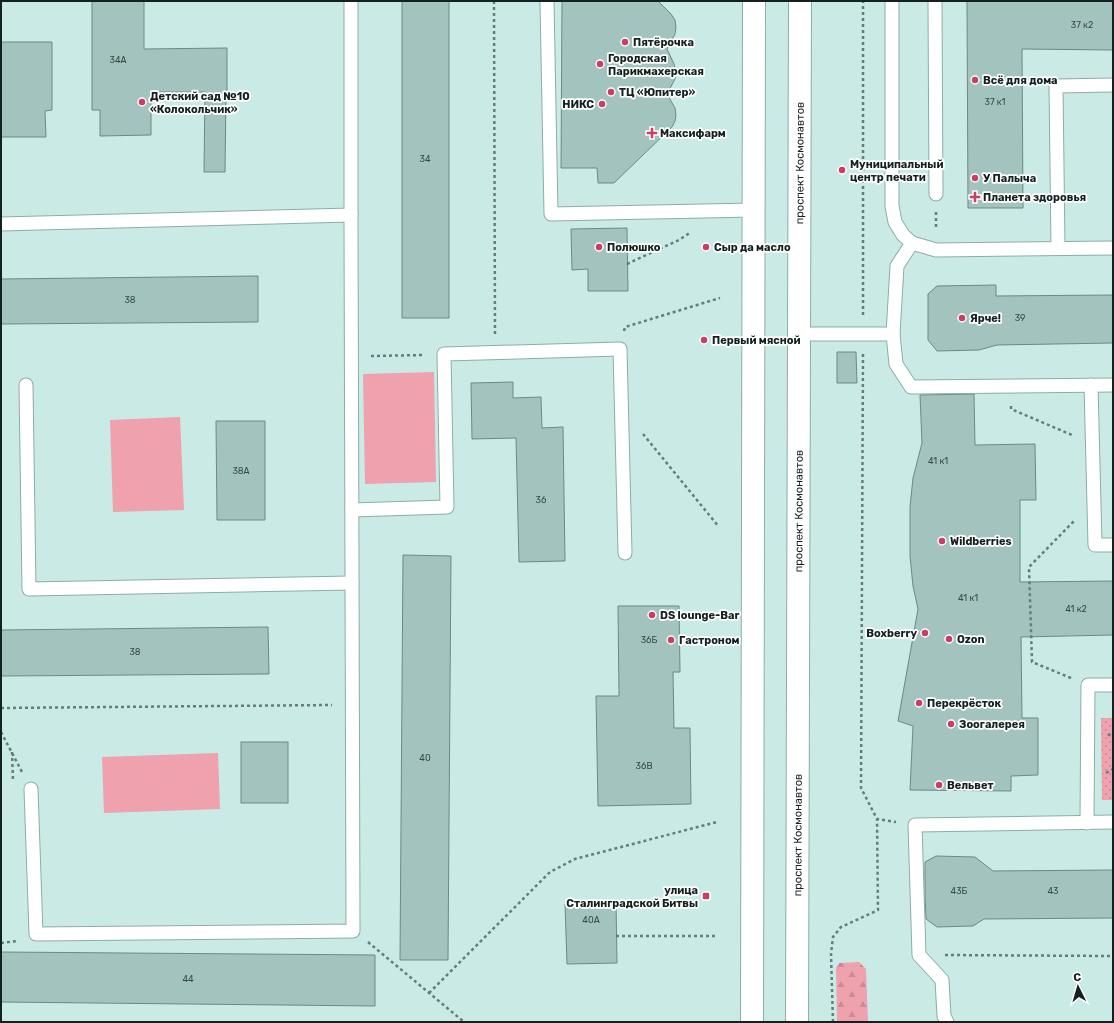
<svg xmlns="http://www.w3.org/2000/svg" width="1114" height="1023" font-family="Rubik,sans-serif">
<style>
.grass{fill:url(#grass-dots)}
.forest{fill:url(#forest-firs)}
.park{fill:#efa1ad}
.building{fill:#a3c3be;stroke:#6b8a86}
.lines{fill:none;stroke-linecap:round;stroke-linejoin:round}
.lane-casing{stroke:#8dada8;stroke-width:15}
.secondary-casing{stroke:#8dada8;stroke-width:24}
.path{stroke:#677d7a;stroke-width:2.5;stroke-dasharray:3 3;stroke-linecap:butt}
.lane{stroke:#fff;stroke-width:13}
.secondary{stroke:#fff;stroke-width:22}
.poi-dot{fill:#cc3d64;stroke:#fff;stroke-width:1.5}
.labels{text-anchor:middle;stroke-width:3.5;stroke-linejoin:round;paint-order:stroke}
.number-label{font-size:9px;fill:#384a47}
.poi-label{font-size:11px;font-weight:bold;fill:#14211f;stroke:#fff;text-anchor:start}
.street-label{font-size:11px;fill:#14211f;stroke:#fff}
</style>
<defs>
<pattern id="grass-dots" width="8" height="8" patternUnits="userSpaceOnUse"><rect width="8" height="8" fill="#efa1ad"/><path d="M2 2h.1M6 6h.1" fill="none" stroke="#cc8a94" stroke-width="1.8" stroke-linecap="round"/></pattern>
<pattern id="forest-firs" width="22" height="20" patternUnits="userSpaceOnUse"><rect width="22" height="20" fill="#efa1ad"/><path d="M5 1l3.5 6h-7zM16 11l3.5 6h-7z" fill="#cc8a94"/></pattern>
</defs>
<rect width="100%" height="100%" fill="#c9eae5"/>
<!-- grass -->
<polygon class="grass" points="1101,718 1113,718 1113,800 1102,800"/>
<!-- forest -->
<polygon class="forest" points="859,962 866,969 868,1022 837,1022 836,968 839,963"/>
<!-- park -->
<g class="park">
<polygon points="434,372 436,482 365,484 363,374"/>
<polygon points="180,417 184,510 113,512 110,420"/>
<polygon points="218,753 220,809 104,813 102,757"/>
</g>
<!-- building -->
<g class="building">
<polygon points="92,1 144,1 144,49 227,48 227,92 226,92 225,172 204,172 205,92 151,92 151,135 100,136 100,110 92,110"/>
<rect x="402" y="1" width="47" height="317"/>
<polygon points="562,1 658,1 671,14 675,20 676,27 675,34 667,49 674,64 676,71 675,79 667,94 675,108 676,115 675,121 672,127 614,183 598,183 597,168 561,168"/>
<polygon points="967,1 1113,1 1113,50 1022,49 1023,208 968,208"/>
<polygon points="1,42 52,42 52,110 45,111 46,137 1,137"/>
<polygon points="627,228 628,291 588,291 588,269 572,270 571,229"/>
<polygon points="258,276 258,322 1,324 1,279"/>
<polygon points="996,285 996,296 1113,295 1113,343 997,345 979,350 937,351 928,340 928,294 937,286"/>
<polygon points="837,352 856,352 857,383 837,383"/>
<polygon points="513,382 513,398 541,397 542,428 563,427 565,561 519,562 516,438 472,439 471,383"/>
<polygon points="974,394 975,445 1035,444 1036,500 1020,500 1020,582 1113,581 1113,635 1021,637 1022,718 1038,718 1038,775 1011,776 1011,791 910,790 913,726 898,721 918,609 913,586 910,556 910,507 913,478 922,443 920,395"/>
<polygon points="216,421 265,421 265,520 217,520"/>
<polygon points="403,555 451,556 448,960 400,960"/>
<polygon points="618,606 679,606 680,672 673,672 674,728 690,728 691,804 598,806 596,696 619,696"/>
<polygon points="268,627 269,674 1,676 1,630"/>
<rect x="241" y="742" width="47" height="61"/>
<polygon points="936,856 975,857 993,871 1113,870 1113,918 984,919 973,926 937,927 926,919 925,895 925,862"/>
<polygon points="616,902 617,963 567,964 565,904"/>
<polygon points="1,952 375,955 375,1006 1,1002"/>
</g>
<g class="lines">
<defs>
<g id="lane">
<polyline points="547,1 551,214 754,210"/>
<polyline points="892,1 892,206 895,222 903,235 912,243 936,250 1113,248"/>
<polyline points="935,1 936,194"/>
<polyline points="1,224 351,215 351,1"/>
<polyline points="912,243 897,266 893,334 896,364 911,387 1113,385"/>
<polyline points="1058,248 1056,86 1113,85"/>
<polyline points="799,334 893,334"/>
<polyline points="26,385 29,589 352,583"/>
<polyline points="1091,385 1095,545 1113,545"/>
<polyline points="352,510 447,507 444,354 620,349 625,553"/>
<polyline points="31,789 36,934 353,931 351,215"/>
<polyline points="1087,823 1088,685 1113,685"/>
<polyline points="947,1022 944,1016 942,980 919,955 915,825 1113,822"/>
</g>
<g id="secondary">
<polyline points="752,1022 754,1"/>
<path id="s1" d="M797,1022L800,1"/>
</g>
</defs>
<!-- lane casing -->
<use href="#lane" class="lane-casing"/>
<!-- secondary casing -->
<use href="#secondary" class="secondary-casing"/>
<!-- path -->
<g class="path">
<polyline points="494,1 495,334"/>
<polyline points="936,212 936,229"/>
<polyline points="627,264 679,240 691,232"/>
<polyline points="863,315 863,1"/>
<polyline points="624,331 625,327 720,298"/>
<polyline points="863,354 861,788 877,819 896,822"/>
<polyline points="371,356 424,355"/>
<polyline points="1011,406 1011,409 1072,435"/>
<polyline points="643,434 719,527"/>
<polyline points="1071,678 1032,662 1029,567 1075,520"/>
<polyline points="1,708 332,705"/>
<polyline points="1,732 22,772"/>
<polyline points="1108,734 1113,738"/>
<polyline points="12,752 13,781"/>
<polyline points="1106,773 1113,769"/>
<polyline points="616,936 718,936"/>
<polyline points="368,942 464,1022"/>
<polyline points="1,943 17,941"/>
<polyline points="945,955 1113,956"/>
<polyline points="429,993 550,872 575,859 717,822"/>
<polyline points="833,1022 831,954 833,937 841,927 878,910 877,819"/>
</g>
<!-- lane -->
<use href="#lane" class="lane"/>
<!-- secondary -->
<use href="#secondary" class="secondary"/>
</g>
<!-- markers -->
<g class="poi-dot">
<circle cx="625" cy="42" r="4"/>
<circle cx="600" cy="64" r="4"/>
<circle cx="975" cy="80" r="4"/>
<circle cx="611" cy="92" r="4"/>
<circle cx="142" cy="102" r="4"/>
<circle cx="602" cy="104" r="4"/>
<path d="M650 127h4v4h4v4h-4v4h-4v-4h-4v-4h4z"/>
<circle cx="842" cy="170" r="4"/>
<circle cx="975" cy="178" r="4"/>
<path d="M973 191h4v4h4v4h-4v4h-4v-4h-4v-4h4z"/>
<circle cx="599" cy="247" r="4"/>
<circle cx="706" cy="247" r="4"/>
<circle cx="962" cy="318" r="4"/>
<circle cx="704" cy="340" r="4"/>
<circle cx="942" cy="541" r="4"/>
<circle cx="652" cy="615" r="4"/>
<circle cx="925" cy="633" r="4"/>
<circle cx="949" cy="639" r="4"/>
<circle cx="671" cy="640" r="4"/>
<circle cx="919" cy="703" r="4"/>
<circle cx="951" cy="724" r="4"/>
<circle cx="939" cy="785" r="4"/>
<rect x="702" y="892" width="8" height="8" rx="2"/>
</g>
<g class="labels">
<!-- number labels -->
<g class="number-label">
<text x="1082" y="28">37 к2</text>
<text x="118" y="63">34А</text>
<text x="995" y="105">37 к1</text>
<text x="425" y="162">34</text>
<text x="130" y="303">38</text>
<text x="1020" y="321">39</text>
<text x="938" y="464">41 к1</text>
<text x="241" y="474">38А</text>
<text x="541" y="503">36</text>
<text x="968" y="601">41 к1</text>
<text x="1076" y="612">41 к2</text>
<text x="649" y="643">36Б</text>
<text x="135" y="655">38</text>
<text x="425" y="761">40</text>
<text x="644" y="769">36В</text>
<text x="959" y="894">43Б</text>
<text x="1053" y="894">43</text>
<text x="591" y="923">40А</text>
<text x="188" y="982">44</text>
</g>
<!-- poi labels -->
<g class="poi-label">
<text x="633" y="46">Пятёрочка</text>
<text x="608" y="62">Городская<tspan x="608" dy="13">Парикмахерская</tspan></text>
<text x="983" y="84">Всё для дома</text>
<text x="619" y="96">ТЦ «Юпитер»</text>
<text x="150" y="100">Детский сад №10<tspan x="150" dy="13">«Колокольчик»</tspan></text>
<text x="594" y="108" text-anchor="end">НИКС</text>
<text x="660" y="137">Максифарм</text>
<text x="850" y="168">Муниципальный<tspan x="850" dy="13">центр печати</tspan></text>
<text x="983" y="182">У Палыча</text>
<text x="983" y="201">Планета здоровья</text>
<text x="607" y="251">Полюшко</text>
<text x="714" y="251">Сыр да масло</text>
<text x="970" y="322">Ярче!</text>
<text x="712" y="344">Первый мясной</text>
<text x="950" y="545">Wildberries</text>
<text x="660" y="619">DS lounge-Bar</text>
<text x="917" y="637" text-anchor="end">Boxberry</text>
<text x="957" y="643">Ozon</text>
<text x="679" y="644">Гастроном</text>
<text x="927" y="707">Перекрёсток</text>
<text x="959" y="728">Зоогалерея</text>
<text x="947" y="789">Вельвет</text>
<text x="698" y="894" text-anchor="end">улица<tspan x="698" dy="13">Сталинградской Битвы</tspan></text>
</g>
<!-- street labels -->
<g class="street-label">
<text dy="4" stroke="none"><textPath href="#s1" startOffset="859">проспект Космонавтов</textPath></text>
<text dy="4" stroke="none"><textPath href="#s1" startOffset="511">проспект Космонавтов</textPath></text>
<text dy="4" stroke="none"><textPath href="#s1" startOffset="187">проспект Космонавтов</textPath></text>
</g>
</g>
<!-- border -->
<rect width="1114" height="1023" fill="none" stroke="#14211f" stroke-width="4"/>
<!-- north arrow -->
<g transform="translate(1078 987) rotate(355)" stroke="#ffffff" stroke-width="3" paint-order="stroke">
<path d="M0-3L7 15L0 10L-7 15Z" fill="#14211f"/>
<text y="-6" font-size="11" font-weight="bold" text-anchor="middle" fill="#14211f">С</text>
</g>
</svg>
